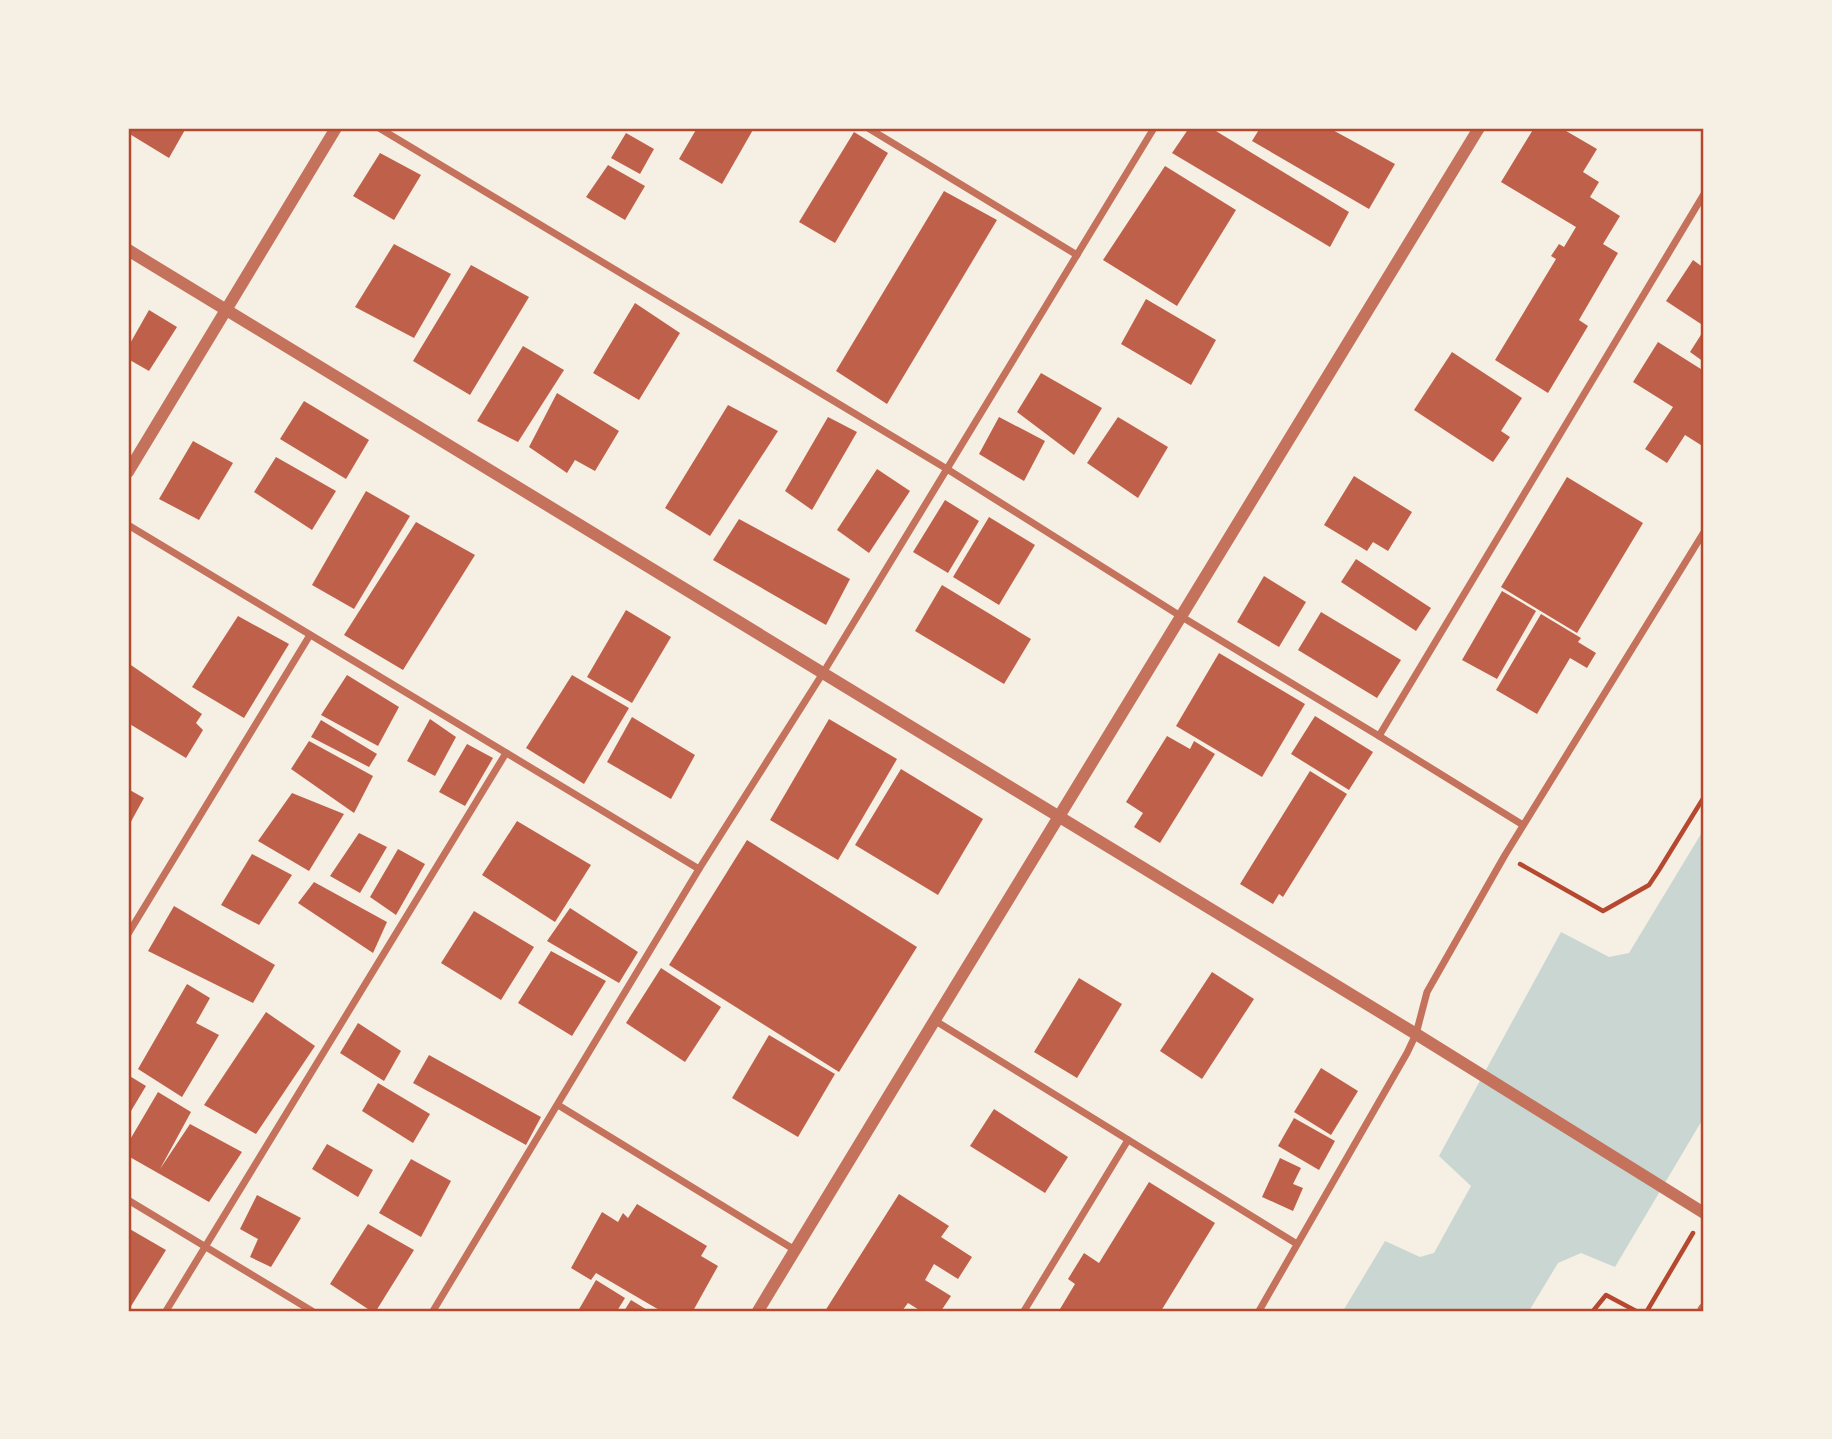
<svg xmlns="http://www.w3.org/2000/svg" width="1832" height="1439" font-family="Ubuntu,sans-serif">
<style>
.water{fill:#c9d6d2}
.building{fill:#bf614a}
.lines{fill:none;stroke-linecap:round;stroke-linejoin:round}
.path{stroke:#b5482f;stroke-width:4.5}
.minor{stroke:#c5725c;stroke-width:7}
.tertiary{stroke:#c5725c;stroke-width:12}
.neatline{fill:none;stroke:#b5482f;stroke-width:2.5}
</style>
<rect width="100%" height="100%" fill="#f6efe4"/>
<!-- water -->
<polygon class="water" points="1704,829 1704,1117 1615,1267 1581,1253 1558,1263 1529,1311 1343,1311 1385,1241 1420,1257 1434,1253 1471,1186 1439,1156 1561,932 1609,957 1629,953"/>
<!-- building -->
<g class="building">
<polygon points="128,128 186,128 169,158 128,133"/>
<polygon points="697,128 754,128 722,184 679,159"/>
<polygon points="1189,128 1211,128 1349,212 1330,247 1172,153"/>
<polygon points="1260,128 1329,128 1395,164 1369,209 1252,141"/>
<polygon points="1534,128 1561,128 1597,149 1583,172 1599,182 1590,197 1620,216 1603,244 1618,253 1579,320 1588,326 1548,393 1495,360 1556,259 1551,256 1559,244 1564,247 1576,227 1501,182"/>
<polygon points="854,132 888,153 835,243 799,222"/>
<polygon points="626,133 654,149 640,174 611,158"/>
<polygon points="380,153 421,175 394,220 353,196"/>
<polygon points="608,165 645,186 625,220 586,197"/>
<polygon points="1165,166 1236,210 1177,306 1103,260"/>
<polygon points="944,191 997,220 887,404 836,371"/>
<polygon points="394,244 451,274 414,338 355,307"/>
<polygon points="1693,260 1704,268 1704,326 1666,301"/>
<polygon points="471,265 529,297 470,395 413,361"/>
<polygon points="1146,299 1216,340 1191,385 1121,344"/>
<polygon points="635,303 680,333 639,400 593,373"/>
<polygon points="149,310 177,327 149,371 128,359 128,347"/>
<polygon points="1704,330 1704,362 1690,352"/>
<polygon points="1658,342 1704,371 1704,447 1685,435 1667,463 1645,449 1673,407 1633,382"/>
<polygon points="523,346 564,370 518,442 477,421"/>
<polygon points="1452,352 1522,398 1501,431 1510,437 1493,462 1414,410"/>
<polygon points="1041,373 1102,408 1074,455 1017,412"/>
<polygon points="557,393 619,431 595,471 575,460 567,473 529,447"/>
<polygon points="304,401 369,440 346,479 280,439"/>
<polygon points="728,405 778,431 710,536 665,508"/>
<polygon points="828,417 857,432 812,510 785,491"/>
<polygon points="999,417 1045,441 1024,481 979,454"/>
<polygon points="1118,417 1168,447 1138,498 1087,463"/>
<polygon points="193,441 233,463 199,520 159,499"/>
<polygon points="276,457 336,491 312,530 254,492"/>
<polygon points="877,469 910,491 869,553 837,530"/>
<polygon points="1354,476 1412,512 1388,551 1373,542 1367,551 1324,525"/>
<polygon points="1567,477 1643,523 1577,633 1501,587"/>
<polygon points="366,491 410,516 354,609 312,585"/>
<polygon points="945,500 979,521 948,573 913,552"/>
<polygon points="989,517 1035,545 999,605 953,577"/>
<polygon points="739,519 850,579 826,625 713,560"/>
<polygon points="416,522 475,555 403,670 344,635"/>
<polygon points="1356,559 1431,608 1416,631 1341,582"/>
<polygon points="1264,576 1306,602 1279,647 1237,622"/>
<polygon points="942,585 1031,639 1004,684 915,631"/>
<polygon points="1502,591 1536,611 1497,679 1462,660"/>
<polygon points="626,610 671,637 632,703 587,677"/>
<polygon points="1321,612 1401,660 1377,698 1298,650"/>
<polygon points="1541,614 1581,638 1578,642 1596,653 1587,668 1570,658 1537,714 1496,690"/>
<polygon points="238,616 289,644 244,718 192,687"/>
<polygon points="1219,653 1305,704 1262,777 1176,726"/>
<polygon points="128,663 202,714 196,723 203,730 186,758 128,723"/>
<polygon points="347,675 399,707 378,746 321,715"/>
<polygon points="572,675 629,708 584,784 526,748"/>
<polygon points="1315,716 1373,752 1349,790 1291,754"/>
<polygon points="632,717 695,755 671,799 607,762"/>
<polygon points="430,719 456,737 435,776 407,761"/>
<polygon points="829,719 897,759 838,860 770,820"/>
<polygon points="321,720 377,754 369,767 311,737"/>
<polygon points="1167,736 1190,749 1194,741 1215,754 1160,843 1134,827 1143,813 1126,802"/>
<polygon points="309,741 373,776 354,813 291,769"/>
<polygon points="467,744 493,758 465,806 439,792"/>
<polygon points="901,769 983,819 938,895 855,845"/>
<polygon points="1310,771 1347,794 1283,897 1279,894 1273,904 1240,884"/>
<polygon points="128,789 144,798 128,827"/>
<polygon points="292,793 344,814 309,871 258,841"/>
<polygon points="517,821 591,865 555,922 482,875"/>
<polygon points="359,833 387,847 360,893 330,876"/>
<polygon points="747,840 917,947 839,1072 669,965"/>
<polygon points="398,849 425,864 396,915 370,897"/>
<polygon points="252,854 292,875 259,925 221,905"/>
<polygon points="314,882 387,922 373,953 298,903"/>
<polygon points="174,906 275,965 253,1003 148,951"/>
<polygon points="570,908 638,952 619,983 547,941"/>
<polygon points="474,911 534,947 501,1000 441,963"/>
<polygon points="551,951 606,981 572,1036 518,1003"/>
<polygon points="661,968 721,1007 685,1062 626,1023"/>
<polygon points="1212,972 1254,999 1202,1079 1160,1051"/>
<polygon points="1079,978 1122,1004 1077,1078 1034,1052"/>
<polygon points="187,984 210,998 196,1023 219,1035 182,1097 138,1069"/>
<polygon points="266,1012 315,1046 256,1134 204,1105"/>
<polygon points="358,1023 401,1051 384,1081 340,1053"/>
<polygon points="769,1035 835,1074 798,1137 732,1098"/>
<polygon points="429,1055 541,1117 526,1145 413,1083"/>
<polygon points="1321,1068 1358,1091 1331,1135 1294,1112"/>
<polygon points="128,1075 146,1086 128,1116"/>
<polygon points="378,1083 430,1114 413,1143 362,1111"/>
<polygon points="158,1092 191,1112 160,1169 190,1124 242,1152 209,1202 128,1156 128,1143"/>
<polygon points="994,1109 1068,1157 1045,1193 970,1146"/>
<polygon points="1294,1118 1335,1141 1319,1170 1278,1146"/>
<polygon points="327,1144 373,1170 358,1197 312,1169"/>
<polygon points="1280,1158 1301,1168 1293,1184 1303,1188 1293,1211 1262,1197"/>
<polygon points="411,1159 451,1181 421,1237 379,1213"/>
<polygon points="1149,1182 1215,1223 1161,1311 1063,1311 1060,1309 1075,1284 1068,1279 1084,1253 1099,1263"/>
<polygon points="899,1194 949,1226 941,1237 972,1257 958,1279 934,1264 925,1280 951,1296 941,1311 921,1311 908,1303 902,1311 825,1311"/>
<polygon points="257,1195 301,1218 271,1267 250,1257 258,1239 240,1229"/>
<polygon points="637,1204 707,1246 701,1256 718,1266 693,1311 661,1311 596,1273 591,1280 571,1268 602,1212 618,1222 623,1213 628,1218"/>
<polygon points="368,1224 414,1250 376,1311 371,1311 330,1284"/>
<polygon points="128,1228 166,1250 128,1311"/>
<polygon points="596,1280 625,1298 617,1311 578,1311"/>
<polygon points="631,1300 649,1311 624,1311"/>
</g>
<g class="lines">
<!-- path -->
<g class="path">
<polyline points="1520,864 1603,911 1649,885 1659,870 1704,797"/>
<polyline points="1593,1311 1606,1295 1636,1311"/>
<polyline points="1647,1311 1693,1233"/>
</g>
<!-- minor -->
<g class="minor">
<polyline points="379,128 947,469 1182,617 1379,736 1523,825"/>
<polyline points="868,128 1077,255"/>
<polyline points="128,525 699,869"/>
<polyline points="1379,736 1704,194"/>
<polyline points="128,934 310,635"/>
<polyline points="934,1020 1297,1244"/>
<polyline points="558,1105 795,1250"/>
<polyline points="128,1200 312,1311"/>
<polyline points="166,1311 506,753"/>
<polyline points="433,1311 699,869 823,673 1154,128"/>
<polyline points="1024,1311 1128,1140"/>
<polyline points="1259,1311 1407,1053 1416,1034 1427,992 1505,855 1704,532"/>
</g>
<!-- tertiary -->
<g class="tertiary">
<polyline points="128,250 1416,1034 1704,1213"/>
<polyline points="128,472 336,128"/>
<path d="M758,1311C997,916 1239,523 1479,128"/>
<polyline points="1703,1311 1704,1309"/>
</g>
</g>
<!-- border -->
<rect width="1832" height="1439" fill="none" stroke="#f6efe4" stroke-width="259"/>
<rect x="130" y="130" width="1572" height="1180" class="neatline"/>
</svg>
